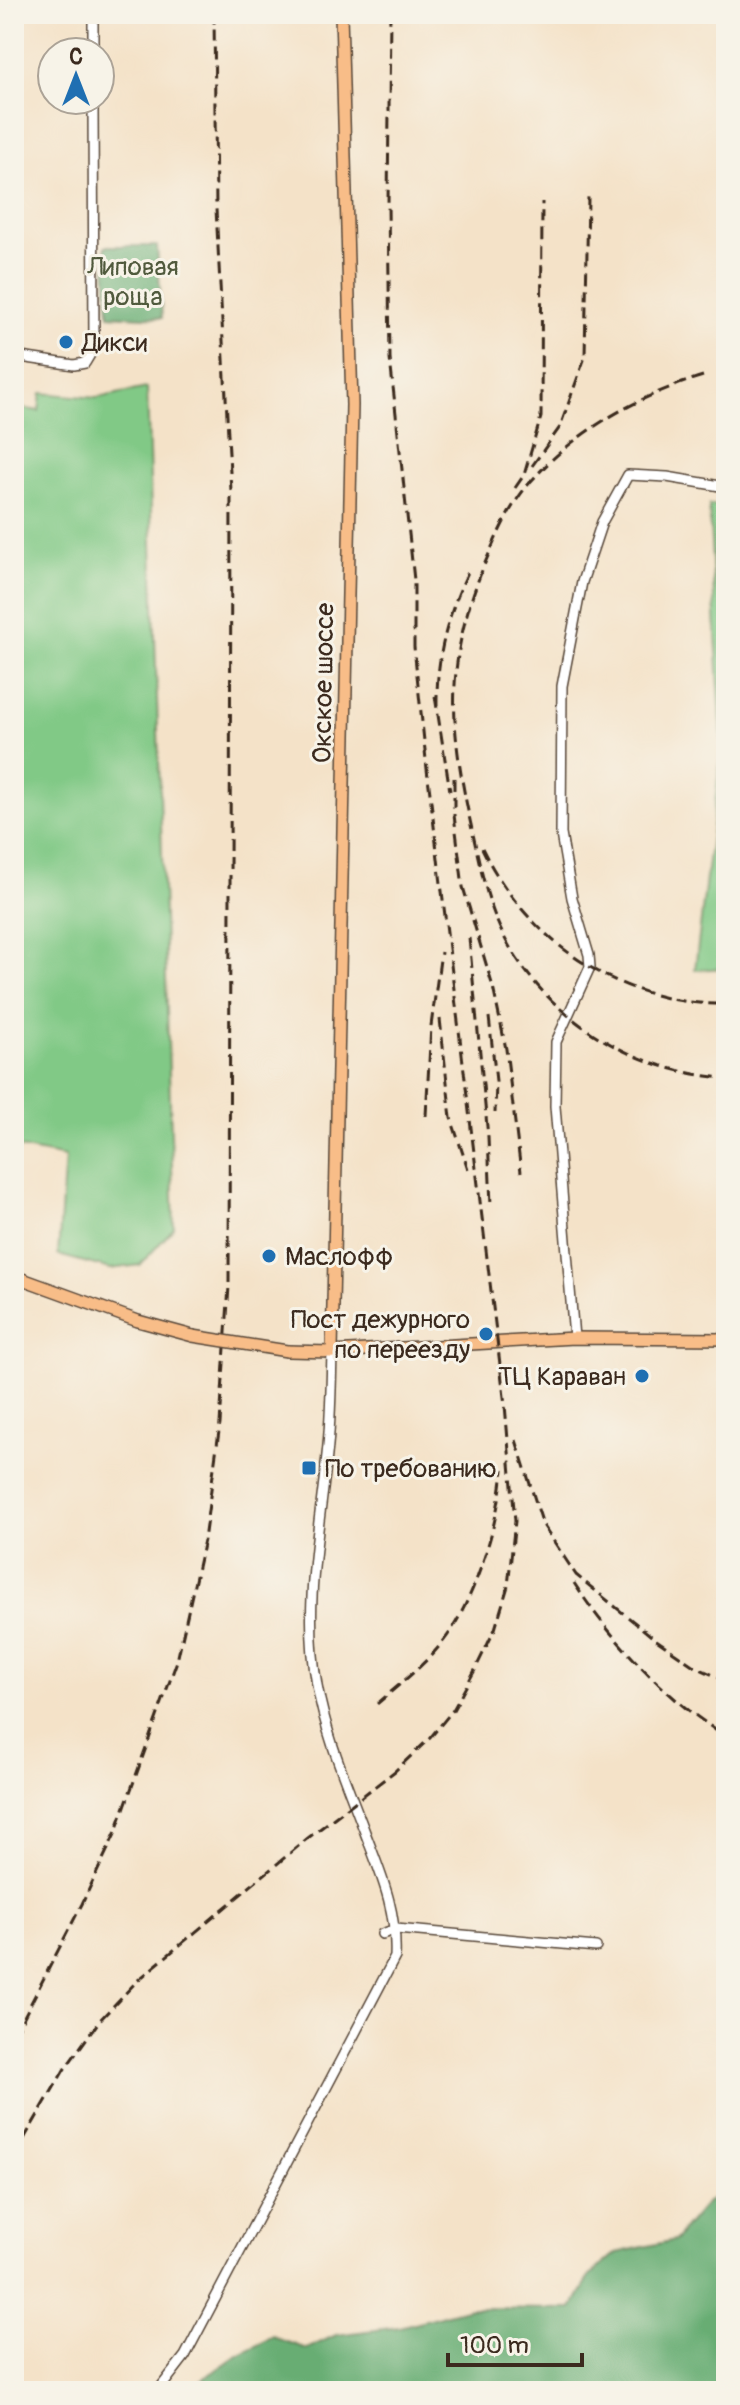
<svg xmlns="http://www.w3.org/2000/svg" width="740" height="2405" font-family="Pangolin,sans-serif">
<style>
.green{fill:#81c986;stroke:#5e7a52;stroke-width:2}
.forest{fill:#68ad73;stroke:#526c48;stroke-width:2}
.lines{fill:none;stroke-linecap:round;stroke-linejoin:round}
.minor-casing{stroke:#574638;stroke-width:12}
.major-casing{stroke:#574638;stroke-width:14}
.minor{stroke:#fff;stroke-width:9}
.major{stroke:#f8bd88;stroke-width:11}
.rail{stroke:#3b2a1e;stroke-width:3;stroke-dasharray:12 6;stroke-linecap:butt}
.major-bridge-casing{stroke:#574638;stroke-width:14;stroke-linecap:butt}
.major-bridge{stroke:#f8bd88;stroke-width:11}
.poi-dot{fill:#1f6fb2;stroke:#f7f3e8;stroke-width:3}
.labels{text-anchor:middle;stroke-width:6;stroke-linejoin:round;paint-order:stroke}
.park-label{font-size:26px;fill:#505a3d;stroke:#f7f3e8}
.poi-label{font-size:26px;fill:#3b2a1e;stroke:#f7f3e8;text-anchor:start}
.street-label{font-size:26px;fill:#3b2a1e;stroke:#f7f3e8}
</style>
<rect width="100%" height="100%" fill="#f7f3e8"/>
<filter id="ink" filterUnits="userSpaceOnUse"><feTurbulence type="fractalNoise" baseFrequency=".0125" numOctaves="2"/><feDisplacementMap in="SourceGraphic" scale="16" xChannelSelector="R" yChannelSelector="G"/><feConvolveMatrix kernelMatrix="1 2 1 2 8 2 1 2 1" color-interpolation-filters="sRGB"/></filter>
<filter id="wash" filterUnits="userSpaceOnUse"><feTurbulence type="fractalNoise" baseFrequency=".006" numOctaves="4" result="noise"/><feDisplacementMap in="SourceGraphic" scale="32" xChannelSelector="R" yChannelSelector="G"/><feGaussianBlur stdDeviation="1.8" result="paint"/><feColorMatrix in="noise" values="0 0 0 0 0 0 0 0 0 0 0 0 0 0 0 0 0 1.4 0 .05"/><feComposite in="paint" operator="in"/></filter>
<g filter="url(#wash)">
<rect width="100%" height="100%" fill="#f4e2c8"/>
<!-- green -->
<g class="green">
<polygon points="147,388 174,1228 140,1265 110,1269 58,1255 65,1157 14,1147 14,407 39,411 41,393 97,398"/>
<polygon points="709,505 726,507 726,968 695,970 722,744"/>
</g>
<!-- forest -->
<g class="forest">
<polygon points="105,246 157,246 162,318 109,315"/>
<polygon points="726,2190 726,2391 186,2391 236,2356 273,2337 307,2349 336,2335 399,2327 470,2308 572,2309 591,2275 616,2253 675,2240 707,2202"/>
</g>
</g>
<g filter="url(#ink)">
<g class="lines">
<defs>
<g id="minor">
<polyline points="93,14 93,52"/>
<polyline points="14,356 74,365 85,363 94,348 93,100"/>
<polyline points="574,1338 555,1106 556,1042 590,967 589,955 572,898 561,834 562,686 582,582 602,522 628,475 667,477 726,487"/>
<polyline points="382,1934 396,1929 596,1947"/>
<path d="M158,2391L185,2356L395,1957C397,1911 382,1877 366,1835C348,1786 326,1737 317,1685C303,1609 319,1531 327,1455C331,1421 331,1387 332,1352"/>
</g>
<g id="major">
<polyline points="14,1276 138,1321 193,1336"/>
<polyline points="287,1351 332,1352 574,1338 726,1339"/>
<polyline points="332,1352 352,405 341,14"/>
</g>
</defs>
<!-- minor casing -->
<use href="#minor" class="minor-casing"/>
<!-- major casing -->
<use href="#major" class="major-casing"/>
<!-- minor -->
<use href="#minor" class="minor"/>
<!-- major -->
<use href="#major" class="major"/>
<!-- rail -->
<g class="rail">
<path d="M703,376C641,395 578,429 534,478C513,500 500,529 488,556C443,660 449,727 473,834C481,871 489,911 508,944C552,1022 637,1072 726,1078"/>
<polyline points="532,466 560,427 585,357 588,197"/>
<polyline points="515,488 524,475 541,417 542,202"/>
<polyline points="435,696 450,791"/>
<path d="M437,706C436,657 448,612 470,568"/>
<polyline points="454,778 454,815 463,887 493,987 506,1049 521,1172"/>
<path d="M482,848C527,941 621,1006 726,1004"/>
<polyline points="469,938 488,1137 491,1205"/>
<polyline points="489,1017 496,1081 495,1113"/>
<polyline points="440,1019 451,1118 468,1169"/>
<polyline points="426,1116 431,1026 441,952"/>
<polyline points="516,1440 543,1525 576,1575 655,1639 694,1666 726,1681"/>
<path d="M574,1583C604,1629 639,1668 681,1704C695,1716 711,1726 726,1738"/>
<path d="M377,1704C403,1681 434,1658 452,1629C479,1586 499,1519 503,1469"/>
<polyline points="14,2036 82,1904 115,1834 177,1661 204,1540 220,1424 229,1286 231,491 216,209 214,14"/>
<polyline points="14,2156 64,2070 100,2020 137,1981 308,1838 395,1771 430,1738 453,1710 475,1670 495,1629 508,1586 515,1521 505,1405 427,769 414,647 414,580 390,359 388,204 390,14"/>
</g>
<defs>
<polyline id="major-bridge" points="193,1336 287,1351"/>
</defs>
<!-- major-bridge casing -->
<use href="#major-bridge" class="major-bridge-casing"/>
<!-- major-bridge -->
<use href="#major-bridge" class="major-bridge"/>
</g>
</g>
<!-- markers -->
<g class="poi-dot">
<circle cx="66" cy="342" r="8"/>
<circle cx="269" cy="1256" r="8"/>
<circle cx="486" cy="1334" r="8"/>
<circle cx="642" cy="1376" r="8"/>
<rect x="301" y="1460" width="16" height="16" rx="4"/>
</g>
<g class="labels">
<!-- park labels -->
<g class="park-label">
<text x="133" y="275">Липовая<tspan x="133" dy="30">роща</tspan></text>
</g>
<!-- poi labels -->
<g class="poi-label">
<text x="82" y="351">Дикси</text>
<text x="285" y="1265">Маслофф</text>
<text x="470" y="1328" text-anchor="end">Пост дежурного<tspan x="470" dy="30">по переезду</tspan></text>
<text x="626" y="1385" text-anchor="end">ТЦ Караван</text>
<text x="325" y="1477">По требованию</text>
</g>
<!-- street labels -->
<g class="street-label">
<text transform="translate(323 683) rotate(-89)" y="9">Окское шоссе</text>
</g>
</g>
<!-- margin -->
<rect width="740" height="2405" fill="none" stroke="#f7f3e8" stroke-width="48"/>
<!-- north arrow -->
<g transform="translate(76 76)"><circle r="38" fill="#f7f3e8" stroke="#aca397" stroke-width="2"/>
<path d="M0-6L14 30L0 20L-14 30Z" fill="#1f6fb2"/>
<text y="-12" font-size="22" font-weight="bold" text-anchor="middle" fill="#3b2a1e">С</text>
</g>
<!-- scale -->
<path d="M448 2353v12h134v-12" fill="none" stroke="#3b2a1e" stroke-width="4"/>
<text x="460" y="2353" font-size="24" fill="#3b2a1e" stroke="#f7f3e8" stroke-width="6" paint-order="stroke">100 m</text>
</svg>
